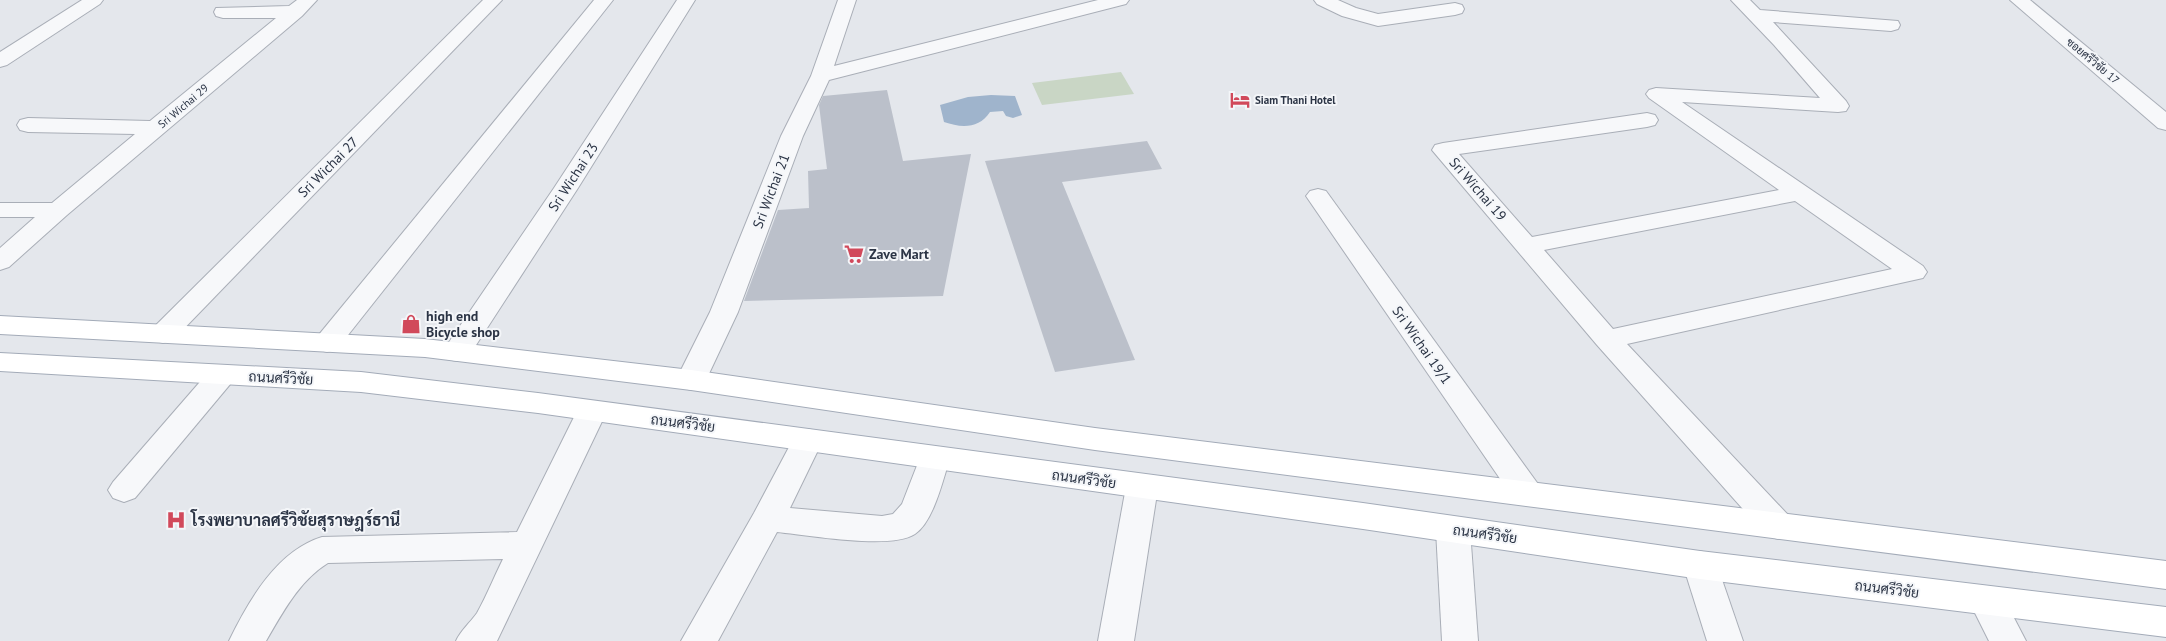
<svg xmlns="http://www.w3.org/2000/svg" width="2166" height="641" font-family="'PT Sans',Sarabun,sans-serif">
<style>
.green{fill:#c9d6c5}
.water{fill:#9fb4cc}
.building{fill:#bbc0ca}
.lines{fill:none;stroke-linecap:round;stroke-linejoin:round}
.minor-casing{stroke:#a9aeb7;stroke-width:2}
.major-casing{stroke:#a3abb8;stroke-width:2}
.minor{fill:#f7f8fa;fill-rule:evenodd}
.major{fill:#fff;fill-rule:evenodd}
.labels{text-anchor:middle;stroke-width:4;stroke-linejoin:round;paint-order:stroke}
.far-street-label{font-size:11px;fill:#2b3445;stroke:#f4f6f9}
.far-poi-label{font-size:11px;font-weight:bold;fill:#2b3445;stroke:#f4f6f9;text-anchor:start}
.street-label{font-size:14px;fill:#2b3445;stroke:#f4f6f9}
.poi-label{font-size:14px;font-weight:bold;fill:#2b3445;stroke:#f4f6f9;text-anchor:start}
.near-poi-label{font-size:16px;font-weight:bold;fill:#2b3445;stroke:#f4f6f9;text-anchor:start}
</style>
<rect width="100%" height="100%" fill="#e4e7ec"/>
<!-- green -->
<polygon class="green" points="1121,72 1134,94 1042,105 1032,83"/>
<!-- water -->
<path class="water" d="M991,95L1015,96L1022,115L1013,118L1006,116L1003,111L990,112C979,129 961,128 944,122L940,105L968,97Z"/>
<!-- building -->
<g class="building">
<polygon points="887,90 903,161 971,154 943,296 744,301 778,210 809,208 808,171 827,169 819,105 823,96"/>
<polygon points="1147,141 1162,169 1062,182 1135,360 1055,372 985,161"/>
</g>
<g class="lines">
<defs>
<g id="minor">
<polygon points="82,0 103,0 100,4 7,65 0,67 0,52"/>
<polygon points="297,0 317,0 302,16 67,215 9,267 0,270 0,248 35,217 0,217 0,203 52,203 135,134 28,132 20,130 17,125 20,120 28,118 150,121 276,18 223,18 216,16 214,12 216,8 289,6"/>
<polygon points="483,0 502,0 173,340 163,343 153,340 149,334 153,328"/>
<polygon points="594,0 613,0 337,349 327,352 317,349 313,343 317,337"/>
<polygon points="677,0 695,0 578,188 467,359 457,361 447,359 443,352 447,345 554,188"/>
<polygon points="838,0 856,0 834,66 1098,0 1129,0 1126,4 829,80 803,136 738,312 706,380 701,387 691,390 681,387 676,380 710,312 781,136 811,76"/>
<polygon points="1314,0 1338,0 1356,8 1378,14 1455,3 1462,5 1464,9 1462,13 1455,15 1378,26 1342,16 1317,4"/>
<path d="M1731,0H1750L1760,10L1898,21L1900,25L1898,29L1891,31L1773,22L1846,101L1849,106L1846,111L1838,112L1682,102L1923,266L1927,272L1923,278L1914,280L1627,344L1790,517L1795,526L1790,535L1778,539L1766,535L1597,345L1432,150L1435,145L1443,143L1647,113L1655,115L1658,120L1655,125L1647,127L1459,154L1532,237L1779,190L1649,98L1646,94L1649,90L1656,88L1820,98L1774,45ZM1795,201L1892,269L1613,329L1544,250Z"/>
<polygon points="2010,0 2030,0 2166,112 2166,130 2158,128"/>
<polygon points="1318,189 1326,191 1538,484 1543,493 1538,502 1527,505 1516,502 1306,196 1310,191"/>
<polygon points="222,365 232,368 237,375 232,382 135,498 124,502 113,498 108,490 113,482 212,368"/>
<path d="M592,401L603,404L607,411L497,641H456C461,630 470,623 477,613C487,595 494,577 503,559L328,563C299,581 283,612 266,641H229C249,600 277,551 322,537L517,532L577,411L581,404Z"/>
<path d="M808,429L819,432L823,440L790,508L882,516L893,514L902,504L923,450L934,447L945,450L950,458C943,479 934,521 915,534C891,550 807,535 777,532L718,641H681L754,513L797,432Z"/>
<polygon points="1142,475 1153,479 1158,487 1134,641 1098,641 1126,487 1131,479"/>
<polygon points="1453,517 1465,521 1470,530 1478,641 1442,641 1436,530 1441,521"/>
<polygon points="1700,551 1712,555 1717,565 1743,641 1707,641 1683,565 1688,555"/>
<polygon points="1987,586 2000,591 2026,641 1989,641 1969,601 1974,591"/>
</g>
<g id="major">
<polygon points="0,316 425,339 691,370 1095,428 2166,561 2166,589 1095,450 691,390 425,357 0,334"/>
<polygon points="0,353 361,372 538,393 1363,503 1700,551 2166,607 2166,637 1700,579 1363,529 538,413 361,392 0,371"/>
</g>
</defs>
<!-- minor casing -->
<use href="#minor" class="minor-casing"/>
<!-- major casing -->
<use href="#major" class="major-casing"/>
<!-- minor -->
<use href="#minor" class="minor"/>
<!-- major -->
<use href="#major" class="major"/>
</g>
<!-- icons -->
<defs>
<symbol id="hotel-bare" viewBox="-9 -9 18 18"><path d="M-6-4.5h1.5V1H6V5H4.5V3h-9V5H-6ZM-4 0a1.8 1.8 0 1 1 3.6 0ZM.5 0V-2.5h3Q6-2.5 6 0Z" fill="#d1495b" stroke="#f4f6f9" stroke-width="2.5" paint-order="stroke"/></symbol>
<symbol id="supermarket-bare" viewBox="-9 -9 18 18"><path d="M-6-5.5h2.5l.6 2H6L4.5 2H-2.5L-4.4-4H-6ZM-1.5 3.2a1.3 1.3 0 1 0 .1 0ZM3 3.2a1.3 1.3 0 1 0 .1 0Z" fill="#d1495b" stroke="#f4f6f9" stroke-width="2.5" paint-order="stroke"/></symbol>
<symbol id="shop-bare" viewBox="-9 -9 18 18"><path d="M-5-2.5h2.3a2.7 3.5 0 0 1 5.4 0H5L5.5 6h-11ZM-1.5-2.5h3a1.5 2.3 0 0 0-3 0Z" fill="#d1495b" stroke="#f4f6f9" stroke-width="2.5" paint-order="stroke"/></symbol>
<symbol id="hospital-bare" viewBox="-9 -9 18 18"><path d="M-5-5h3v3.5h4V-5h3V5h-3V1.5h-4V5h-3Z" fill="#d1495b" stroke="#f4f6f9" stroke-width="2.5" paint-order="stroke"/></symbol>
</defs>
<g fill-rule="evenodd">
<use href="#hotel-bare" x="1226" y="86" width="28" height="28"/>
<use href="#supermarket-bare" x="840" y="240" width="28" height="28"/>
<use href="#shop-bare" x="397" y="310" width="28" height="28"/>
<use href="#hospital-bare" x="162" y="506" width="28" height="28"/>
</g>
<g class="labels">
<!-- far-street labels -->
<g class="far-street-label">
<text transform="translate(2093 61) rotate(40)" y="4">ซอยศรีวิชัย 17</text>
<text transform="translate(183 106) rotate(-40)" y="4">Sri Wichai 29</text>
</g>
<!-- far-poi labels -->
<g class="far-poi-label">
<text x="1255" y="104">Siam Thani Hotel</text>
</g>
<!-- street labels -->
<g class="street-label">
<text transform="translate(328 167) rotate(-45)" y="5">Sri Wichai 27</text>
<text transform="translate(573 177) rotate(-57)" y="5">Sri Wichai 23</text>
<text transform="translate(1478 189) rotate(49)" y="5">Sri Wichai 19</text>
<text transform="translate(771 191) rotate(-69)" y="5">Sri Wichai 21</text>
<text transform="translate(1422 345) rotate(55)" y="5">Sri Wichai 19/1</text>
<text transform="translate(281 378) rotate(3)" y="5">ถนนศรีวิชัย</text>
<text transform="translate(683 423) rotate(7)" y="5">ถนนศรีวิชัย</text>
<text transform="translate(1084 479) rotate(8)" y="5">ถนนศรีวิชัย</text>
<text transform="translate(1485 534) rotate(8)" y="5">ถนนศรีวิชัย</text>
<text transform="translate(1887 589) rotate(7)" y="5">ถนนศรีวิชัย</text>
</g>
<!-- poi labels -->
<g class="poi-label">
<text x="869" y="259">Zave Mart</text>
<text x="426" y="321">high end<tspan x="426" dy="16">Bicycle shop</tspan></text>
</g>
<!-- near-poi labels -->
<g class="near-poi-label">
<text x="191" y="526">โรงพยาบาลศรีวิชัยสุราษฎร์ธานี</text>
</g>
</g>
</svg>
